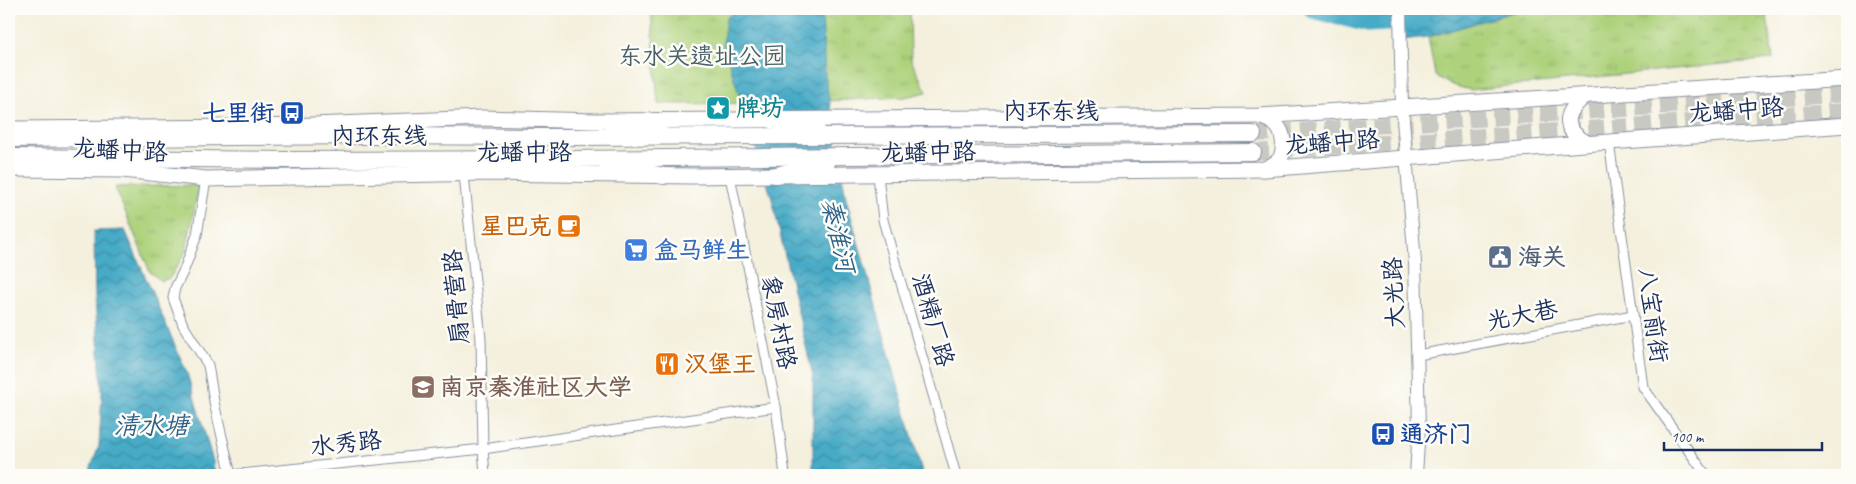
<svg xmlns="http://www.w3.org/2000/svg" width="1856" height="484" font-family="Caveat,'LXGW WenKai TC',sans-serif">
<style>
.park{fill:url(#park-tufts);stroke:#64806d}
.water{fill:url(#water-waves);stroke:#306c92}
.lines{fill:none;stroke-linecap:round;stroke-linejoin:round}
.river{stroke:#46aac6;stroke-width:19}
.highway-tunnel{stroke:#c9c9c4;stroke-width:16;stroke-dasharray:16 8;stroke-linecap:butt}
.street-casing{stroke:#88909e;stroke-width:11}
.secondary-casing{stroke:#88909e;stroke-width:14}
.primary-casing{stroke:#88909e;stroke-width:17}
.highway-casing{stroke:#88909e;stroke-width:18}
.street{stroke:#fff;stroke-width:9}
.secondary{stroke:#fff;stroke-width:12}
.primary{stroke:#fff;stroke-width:15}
.highway{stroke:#fff;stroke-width:16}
.labels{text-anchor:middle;stroke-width:5;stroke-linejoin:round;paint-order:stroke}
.park-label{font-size:24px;fill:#476067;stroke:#fdfcf7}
.culture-label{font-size:24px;font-weight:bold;fill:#0d838f;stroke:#fdfcf7;text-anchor:start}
.street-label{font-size:24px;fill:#1b2f5e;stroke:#fdfcf7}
.transit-label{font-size:24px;font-weight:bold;fill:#164399;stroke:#fdfcf7;text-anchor:end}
.food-label{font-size:24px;font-weight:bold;fill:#c56008;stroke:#fdfcf7;text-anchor:end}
.shop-label{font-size:24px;font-weight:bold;fill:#366cbe;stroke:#fdfcf7;text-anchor:start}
.service-label{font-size:24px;font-weight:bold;fill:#4e5e75;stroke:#fdfcf7;text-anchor:start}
.education-label{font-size:24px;font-weight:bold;fill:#785e54;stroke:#fdfcf7;text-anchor:start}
.water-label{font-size:25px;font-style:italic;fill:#2c6088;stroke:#fdfcf7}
</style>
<defs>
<pattern id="park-tufts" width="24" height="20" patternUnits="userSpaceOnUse" patternTransform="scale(1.25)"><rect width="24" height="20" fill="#add27c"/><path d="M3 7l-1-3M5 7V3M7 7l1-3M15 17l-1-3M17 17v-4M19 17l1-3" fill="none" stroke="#94b56e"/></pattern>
<pattern id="water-waves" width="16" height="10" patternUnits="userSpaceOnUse" patternTransform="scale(1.25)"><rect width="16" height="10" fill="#46aac6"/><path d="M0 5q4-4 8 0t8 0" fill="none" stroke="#3a8ba4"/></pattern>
</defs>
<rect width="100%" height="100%" fill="#fdfcf7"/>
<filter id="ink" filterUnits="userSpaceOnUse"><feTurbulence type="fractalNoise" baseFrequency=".02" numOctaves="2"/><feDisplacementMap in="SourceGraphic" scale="10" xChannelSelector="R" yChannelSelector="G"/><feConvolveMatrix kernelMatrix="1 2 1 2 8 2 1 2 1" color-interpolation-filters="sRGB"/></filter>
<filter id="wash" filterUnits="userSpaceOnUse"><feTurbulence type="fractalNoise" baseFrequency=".0096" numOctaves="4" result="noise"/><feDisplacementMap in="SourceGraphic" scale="20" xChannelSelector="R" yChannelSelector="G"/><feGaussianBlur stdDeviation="1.12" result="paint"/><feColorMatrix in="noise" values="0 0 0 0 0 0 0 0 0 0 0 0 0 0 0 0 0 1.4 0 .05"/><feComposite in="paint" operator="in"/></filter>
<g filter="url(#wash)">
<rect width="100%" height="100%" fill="#f4f0dd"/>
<!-- park -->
<g class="park">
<polygon points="651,9 910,9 911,60 927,92 905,97 785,103 658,104"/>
<polygon points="1523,9 1766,9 1773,59 1470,90 1449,84 1435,75 1428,37"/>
<polygon points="199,185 186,251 170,278 161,281 150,272 115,187"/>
</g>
<!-- water -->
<g class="water">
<polygon points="738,9 824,9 822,14 825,75 846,198 923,475 813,475 813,377 772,199 723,44 726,18"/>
<polygon points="1400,9 1523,9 1428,37 1401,40"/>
<polygon points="125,230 187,373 213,461 215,475 88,475 99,446 102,393 95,300 94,231"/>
</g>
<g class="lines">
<!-- river -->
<polyline class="river" points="1313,9 1368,23 1420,20"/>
</g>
</g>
<g filter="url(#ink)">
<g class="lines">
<!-- highway-tunnel -->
<g class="highway-tunnel">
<polyline points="1253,134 1847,94"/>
<polyline points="1253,152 1847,111"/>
</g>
<defs>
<g id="street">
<polyline points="1609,142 1643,387 1706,475"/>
<polyline points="464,175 481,339 483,449 485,475"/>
<polyline points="878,175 883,220 956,475"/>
<polyline points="730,176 776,407 785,475"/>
<polyline points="206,179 197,235 184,270 175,288 173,298 183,325 208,365 215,407 231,475 483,449 776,407"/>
<polyline points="1418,355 1633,315"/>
</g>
<polyline id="secondary" points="1400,9 1402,108 1415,262 1419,427 1416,475"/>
<g id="primary">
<path d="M1585,96C1563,114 1562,129 1587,143"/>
<path d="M1260,116C1266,119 1273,121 1277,126C1284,133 1285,148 1281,157C1278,163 1271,166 1265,169"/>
<polyline points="9,129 265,127 482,118 596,121 1260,116 1847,79"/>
<polyline points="9,169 123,170 206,179 487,173 692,176 1264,169 1609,142 1847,125"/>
</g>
<g id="highway">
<polyline points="771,120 817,130"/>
<polyline points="612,130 664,121"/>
<polyline points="9,139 360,136 566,137 1253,134"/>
<polyline points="9,157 286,160 569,159 1253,152"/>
<polyline points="608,166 664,176"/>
<polyline points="776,175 827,163"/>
</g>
</defs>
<!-- street casing -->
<use href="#street" class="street-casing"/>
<!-- secondary casing -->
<use href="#secondary" class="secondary-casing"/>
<!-- primary casing -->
<use href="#primary" class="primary-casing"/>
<!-- highway casing -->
<use href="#highway" class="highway-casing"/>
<!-- street -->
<use href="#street" class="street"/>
<!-- secondary -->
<use href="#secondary" class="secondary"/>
<!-- primary -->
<use href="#primary" class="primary"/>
<!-- highway -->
<use href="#highway" class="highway"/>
</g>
</g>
<!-- icons -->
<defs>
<symbol id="sight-square" viewBox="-11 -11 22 22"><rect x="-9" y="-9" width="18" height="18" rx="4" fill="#0f9aa8" stroke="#fdfcf7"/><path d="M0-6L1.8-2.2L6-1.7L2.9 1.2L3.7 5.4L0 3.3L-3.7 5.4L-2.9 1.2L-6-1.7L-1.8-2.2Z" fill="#fff"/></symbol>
<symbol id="bus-square" viewBox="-11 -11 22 22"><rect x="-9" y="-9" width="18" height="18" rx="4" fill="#1a4fb4" stroke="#fdfcf7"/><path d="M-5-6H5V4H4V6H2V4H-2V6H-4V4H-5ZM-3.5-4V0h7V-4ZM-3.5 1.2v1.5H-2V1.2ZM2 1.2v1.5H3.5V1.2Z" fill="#fff"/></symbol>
<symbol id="cafe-square" viewBox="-11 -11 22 22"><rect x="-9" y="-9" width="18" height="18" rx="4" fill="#e8710a" stroke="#fdfcf7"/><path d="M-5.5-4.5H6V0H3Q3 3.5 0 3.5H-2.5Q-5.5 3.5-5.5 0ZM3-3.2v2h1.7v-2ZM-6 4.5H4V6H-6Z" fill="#fff"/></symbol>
<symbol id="supermarket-square" viewBox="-11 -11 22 22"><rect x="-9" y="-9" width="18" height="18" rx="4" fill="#3f7fe0" stroke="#fdfcf7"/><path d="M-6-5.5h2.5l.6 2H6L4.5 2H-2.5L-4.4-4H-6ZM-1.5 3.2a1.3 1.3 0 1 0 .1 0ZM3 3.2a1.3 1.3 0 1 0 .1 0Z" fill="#fff"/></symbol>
<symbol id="civic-square" viewBox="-11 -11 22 22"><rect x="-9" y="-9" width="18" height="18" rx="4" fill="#5c6f8a" stroke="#fdfcf7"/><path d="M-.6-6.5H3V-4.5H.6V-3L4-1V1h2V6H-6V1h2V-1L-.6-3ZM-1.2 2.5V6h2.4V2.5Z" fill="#fff"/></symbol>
<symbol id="restaurant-square" viewBox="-11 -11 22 22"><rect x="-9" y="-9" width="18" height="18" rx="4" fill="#e8710a" stroke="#fdfcf7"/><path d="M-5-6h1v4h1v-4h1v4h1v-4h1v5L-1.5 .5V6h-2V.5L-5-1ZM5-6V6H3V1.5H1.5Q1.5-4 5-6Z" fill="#fff"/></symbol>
<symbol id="university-square" viewBox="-11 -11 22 22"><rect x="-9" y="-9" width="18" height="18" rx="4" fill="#8d6e63" stroke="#fdfcf7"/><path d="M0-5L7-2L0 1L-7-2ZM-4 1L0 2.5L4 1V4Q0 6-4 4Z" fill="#fff"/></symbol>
</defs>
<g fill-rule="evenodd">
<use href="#sight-square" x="704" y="94" width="28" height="28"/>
<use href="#bus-square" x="278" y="99" width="28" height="28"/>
<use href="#cafe-square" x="555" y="212" width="28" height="28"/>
<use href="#supermarket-square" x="622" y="236" width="28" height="28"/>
<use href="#civic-square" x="1486" y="243" width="28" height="28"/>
<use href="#restaurant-square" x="653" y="350" width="28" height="28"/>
<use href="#university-square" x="409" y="373" width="28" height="28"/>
<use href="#bus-square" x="1369" y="420" width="28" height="28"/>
</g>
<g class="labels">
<!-- park labels -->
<g class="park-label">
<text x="702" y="64">东水关遗址公园</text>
</g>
<!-- culture labels -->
<g class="culture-label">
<text x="736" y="116">牌坊</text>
</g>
<!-- street labels -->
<g class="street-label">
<text transform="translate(1736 110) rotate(-4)" y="8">龙蟠中路</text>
<text x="1051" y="119">内环东线</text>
<text x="379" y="144">内环东线</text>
<text transform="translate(1332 142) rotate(-4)" y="8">龙蟠中路</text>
<text transform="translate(120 150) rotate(3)" y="8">龙蟠中路</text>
<text x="524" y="160">龙蟠中路</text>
<text transform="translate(928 152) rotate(-1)" y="8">龙蟠中路</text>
<text transform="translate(1394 293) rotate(-93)" y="8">大光路</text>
<text transform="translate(456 297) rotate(-95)" y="8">扇骨营路</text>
<text transform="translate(1522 315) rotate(-11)" y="8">光大巷</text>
<text transform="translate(1653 315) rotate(82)" y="8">八宝前街</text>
<text transform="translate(933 320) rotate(74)" y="8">酒精厂路</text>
<text transform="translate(779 322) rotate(79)" y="8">象房村路</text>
<text transform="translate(346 443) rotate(-6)" y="8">水秀路</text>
</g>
<!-- transit labels -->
<g class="transit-label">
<text x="274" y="121">七里街</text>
<text x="1400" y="442" text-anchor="start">通济门</text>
</g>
<!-- food labels -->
<g class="food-label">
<text x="552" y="234">星巴克</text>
<text x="684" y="372" text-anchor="start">汉堡王</text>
</g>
<!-- shop labels -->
<g class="shop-label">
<text x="654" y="258">盒马鲜生</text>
</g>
<!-- service labels -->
<g class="service-label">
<text x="1518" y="265">海关</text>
</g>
<!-- education labels -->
<g class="education-label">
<text x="440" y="395">南京秦淮社区大学</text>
</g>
<!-- water labels -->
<g class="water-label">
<text transform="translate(839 235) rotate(77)" y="9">秦淮河</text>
<text x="151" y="434">清水塘</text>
</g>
</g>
<!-- margin -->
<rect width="1856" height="484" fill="none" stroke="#fdfcf7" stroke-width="30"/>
<!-- scale -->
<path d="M1664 442v8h158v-8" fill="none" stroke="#1b2f5e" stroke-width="2.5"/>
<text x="1671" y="442" font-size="15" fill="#1b2f5e" stroke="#fdfcf7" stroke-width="4" paint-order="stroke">100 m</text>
</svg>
